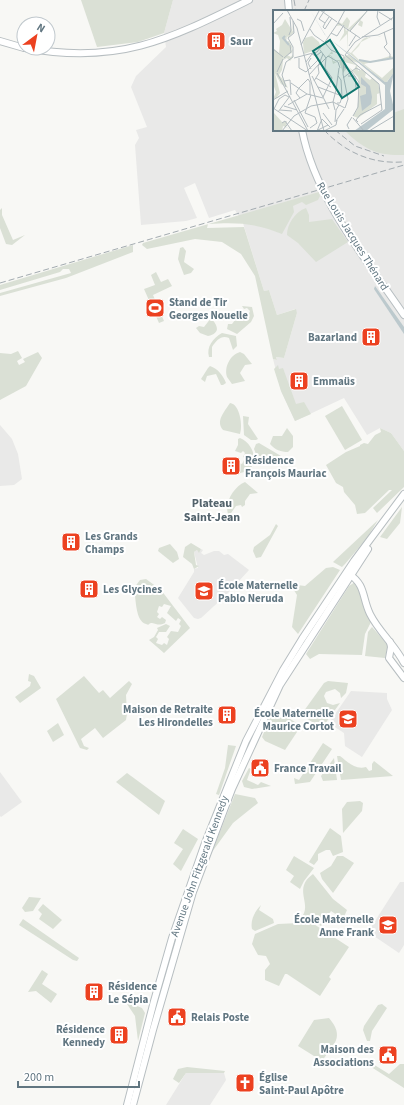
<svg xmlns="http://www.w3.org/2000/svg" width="404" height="1105" font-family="'Source Sans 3',sans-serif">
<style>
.built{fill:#e9e9e8;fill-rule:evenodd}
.green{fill:#dae0d5}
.water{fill:#bcc9cd}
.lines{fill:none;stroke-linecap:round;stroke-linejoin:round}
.secondary-casing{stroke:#b7bec1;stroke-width:8}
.secondary{stroke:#fff;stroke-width:6}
.rail{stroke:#a3abb0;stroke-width:1;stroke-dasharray:6 3;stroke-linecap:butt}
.labels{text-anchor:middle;stroke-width:4;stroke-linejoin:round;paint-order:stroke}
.poi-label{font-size:11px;font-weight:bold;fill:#617681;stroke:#fff;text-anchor:start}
.street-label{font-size:11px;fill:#617681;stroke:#fff}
.neighbourhood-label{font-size:12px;font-weight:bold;fill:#53636c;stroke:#fff}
.inset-river{fill:none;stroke:#bcc9cd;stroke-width:2}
.inset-road{fill:none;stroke:#b3bcc0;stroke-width:1}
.view{fill:#0f766e;fill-opacity:0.15;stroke:#0f766e;stroke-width:2}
.inset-edge{fill:none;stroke:#617681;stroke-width:2}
</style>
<rect width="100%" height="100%" fill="#f8f8f5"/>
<!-- built -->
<g class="built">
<path d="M173,0H404V451L391,433L380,428L367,435L344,398L295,421L281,391L273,359L277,360L276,357L284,358L297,313L295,309L277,315L269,290L264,291L243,223L235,210L209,218L195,183L184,188L197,218L186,221L141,225L135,145L139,138L136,130L147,127L131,87L136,76L166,47L164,33ZM274,11H393V130H274Z"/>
<polygon points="0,425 12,439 18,454 22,479 14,485 0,486"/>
<polygon points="201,549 203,550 201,553 204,555 214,551 219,551 224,555 228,554 249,570 226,595 201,618 198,619 194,618 178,598 194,572 194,569 198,568 194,552 197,550 199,552"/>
<polygon points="351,691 387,693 387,699 392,710 362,757 345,746 344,733 329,723"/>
<polygon points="0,772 22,802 1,817 0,816"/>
<polygon points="400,882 404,882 404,945 399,953 368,932"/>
<polygon points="186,1073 224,1073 226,1080 210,1105 166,1105"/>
</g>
<!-- green -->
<g class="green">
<polygon points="81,0 173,0 164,33 138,42 97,47"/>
<path d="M404,109V155C377,156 364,149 345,131L393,130V113Z"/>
<path d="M319,192L320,196L318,200L306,205L302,202L293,206L294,212L282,234C255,223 237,222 208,224L207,228L244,227L264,291L269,290L277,315L296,309L297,313L284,358L276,357L277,360L273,359L255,276L241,254L222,242L195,239L147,249L142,245L143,243Z"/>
<polygon points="2,208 2,215 13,240 25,235 12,245 6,244 0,228 0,210"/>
<path d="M306,208L309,215V222L332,219L348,242L316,262L298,243L287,235C287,224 295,212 306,208Z"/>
<polygon points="133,245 133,252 66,278 0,296 0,293 71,273 69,269 63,269 60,272 0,290 0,285"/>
<polygon points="183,247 186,251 184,262 194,269 191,273 184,275 178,259 180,248"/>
<polygon points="156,272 161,282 168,279 172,286 153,295 164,321 159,323 144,289 155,285 151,275"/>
<polygon points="242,306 252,307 254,316 251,322 237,334 227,329 228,324 232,324 235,320 242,321 247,319 250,311 247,308 244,309"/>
<path d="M211,318C218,326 221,333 208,336L200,333L196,328L199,326L204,327Z"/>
<path d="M222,333L236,336L237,346L233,350L229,338C221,335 217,340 212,347V357H209C206,347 213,338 222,333Z"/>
<polygon points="18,351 22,358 17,361 19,365 25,362 23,359 38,352 42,358 26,386 0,400 0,353 11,354"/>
<path d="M240,352L244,354L252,364L245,365L240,373L245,381L232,384L227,377C224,367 230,355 240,352Z"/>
<polygon points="278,365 279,369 283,368 296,404 304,402 311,414 295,421 281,391 274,369"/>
<path d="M210,366C218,369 223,375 226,383L223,385H221L216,374L207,376L205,382L201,379L208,368Z"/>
<path d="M230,403C240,404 243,426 240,434L223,430C215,421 225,411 230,403Z"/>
<polygon points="342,406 362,440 345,450 325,416"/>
<polygon points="243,416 249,417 248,424 258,439 256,440 251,440 244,435"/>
<path d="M287,428L293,436V447L288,452C281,452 275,450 270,444L273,436H282Z"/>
<polygon points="380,428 391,433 404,451 404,487 377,513 373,508 392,490 389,490 365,513 357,514 355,505 344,492 343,487 336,483 326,465 346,452 360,446 360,445 364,443 368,444 375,435 381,432"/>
<path d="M240,438C256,444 261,471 240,473L233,467L234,465L237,466L239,463L242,464L245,458L243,457L245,453L243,451L241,453L235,451L238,445V439Z"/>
<polygon points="259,443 281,456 270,462 261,461 258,459 254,449 256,444"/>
<path d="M245,482L258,493L250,494L245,501V505L242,507L241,505L236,506L229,516C223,505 233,487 245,482Z"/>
<polygon points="402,507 400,523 387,539 380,537"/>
<polygon points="378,520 367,538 345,564 342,567 333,562"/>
<polygon points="276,524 278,526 261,557 256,558 253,551 254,547 270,535"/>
<polygon points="191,543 201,549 199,553 197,550 194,552 196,565 199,566 194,569 192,564 183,557 185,547"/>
<polygon points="170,544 177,552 179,559 173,563 158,551 159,548"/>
<polygon points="333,567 340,570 298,634 292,627 297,595 290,584 305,586 326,568"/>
<path d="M146,579L161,590L190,628L164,653L149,640L154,637L158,630L157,628L166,624L170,626L166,632H159L156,637L158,639L156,643L162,645L164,643L167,645L169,639L167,637L171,631L178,632L181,626L179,624L181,620L178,618L176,621L167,613L171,606L164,604L162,607L159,606L157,612L159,614L157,617L160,619L162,617L166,620L165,623C159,626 157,624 152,623C148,623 150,626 146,624C135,621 136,597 134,588L140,580Z"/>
<path d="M355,582C363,594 363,610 371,622L365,634L362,655L319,654L310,659L306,654L349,586Z"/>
<polygon points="372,627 388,645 385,658 365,656 368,632"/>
<polygon points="29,674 34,676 41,688 20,703 15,697 30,686 31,682 28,681"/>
<polygon points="84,676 99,693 103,690 110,698 129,681 132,684 126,695 127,714 126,720 103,738 95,728 81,739 84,746 89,748 87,750 80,748 56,699"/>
<polygon points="328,681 348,683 346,693 341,698 340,693 335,689 326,692 324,696 327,703 333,705 340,703 322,728 301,715 324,683"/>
<polygon points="272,713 281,713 301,726 285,750 265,741 262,737"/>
<polygon points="58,723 64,735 53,742 47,731"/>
<polygon points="323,743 332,749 310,782 295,784 294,778 299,780"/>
<polygon points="228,745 236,746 219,795 216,794 225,768"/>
<path d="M337,756H340C348,762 355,770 366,767L369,771L372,770V764L374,761L393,776L341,780Z"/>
<polygon points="334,758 337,780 323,781 321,776"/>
<polygon points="249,768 251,769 247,780 258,785 261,782 271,786 252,789 244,787 242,781"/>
<polygon points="127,773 165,801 159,815 116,782"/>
<polygon points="235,794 255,798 258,803 233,823 212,852"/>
<polygon points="360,801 363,803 362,811 343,833 342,809 347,802"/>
<polygon points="330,828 341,836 343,852 333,856 330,850 326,850 318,854 318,860 314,865 309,862"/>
<polygon points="183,829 198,839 181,871 173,864 183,849 174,843"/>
<polygon points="294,856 314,868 304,881 300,889 290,882 294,876 286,870"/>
<polygon points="337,856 343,856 354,863 333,893 322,879 320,873 331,866"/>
<path d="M313,874L333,899L347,910L343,919L331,911L321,926L303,915C311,903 293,888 313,874Z"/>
<polygon points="29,897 41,898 33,911 25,912 22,908"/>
<polygon points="43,904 62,920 53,929 39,919 42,914 38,910"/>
<path d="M261,905L259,910L273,919L274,923L255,931L252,929C250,920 255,911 261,905Z"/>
<polygon points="303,917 349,947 329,977 331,979 320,996 287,974 285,974 279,986 265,980 265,970 270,964 266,956 258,955 252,944 255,934 278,924 299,923"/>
<polygon points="23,919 79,958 77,961 73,960 19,925"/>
<polygon points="42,970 48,974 42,984 57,994 51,1003 36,991 28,992"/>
<polygon points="128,1002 142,1008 145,1013 138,1041 135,1016 127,1004"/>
<polygon points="382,1004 387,1008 372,1031 370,1041 367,1041 363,1030 364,1026 378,1005"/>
<path d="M329,1018C345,1037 334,1044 322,1061L298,1046L314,1020Z"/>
<polygon points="368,1061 389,1074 400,1064 404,1064 404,1088 365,1063"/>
<polygon points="187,1067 225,1071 224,1073 186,1073 179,1083 173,1079 178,1069"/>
</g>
<!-- water -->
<polygon class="water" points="375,286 404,327 404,334 374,289"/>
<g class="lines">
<defs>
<g id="secondary">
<polyline points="288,0 289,11"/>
<polyline points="0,41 24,48"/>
<path d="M25,48C119,65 168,40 249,0"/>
<path d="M302,130C315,198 366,259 404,315"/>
<path d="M349,574C366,585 362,598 370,614C379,632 395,645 404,663"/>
<polyline points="390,642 391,647 389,658 404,678"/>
<polyline points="127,1105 154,1001 172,938 205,843 246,741 283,670 302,639 354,561 404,494"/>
<polyline points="133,1105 153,1030 193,892 232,789 280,685 368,549"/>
</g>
</defs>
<!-- secondary casing -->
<use href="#secondary" class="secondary-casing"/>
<!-- secondary -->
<use href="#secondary" class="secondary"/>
<!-- rail -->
<g class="rail">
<polyline points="294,0 296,11"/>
<polyline points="304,11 309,0"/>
<path d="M324,130C345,152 371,164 402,162"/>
<polyline points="335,130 355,146 384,156"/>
<polyline points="0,283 404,165"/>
</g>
</g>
<!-- icons -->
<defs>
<symbol id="building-square" viewBox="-11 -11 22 22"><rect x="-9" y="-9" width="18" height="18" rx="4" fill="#ec4120" stroke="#fff"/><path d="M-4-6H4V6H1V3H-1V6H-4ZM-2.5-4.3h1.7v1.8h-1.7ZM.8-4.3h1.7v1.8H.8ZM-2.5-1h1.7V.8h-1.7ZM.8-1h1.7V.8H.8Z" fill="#fff"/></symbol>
<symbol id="stadium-square" viewBox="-11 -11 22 22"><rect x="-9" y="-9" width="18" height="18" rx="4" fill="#ec4120" stroke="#fff"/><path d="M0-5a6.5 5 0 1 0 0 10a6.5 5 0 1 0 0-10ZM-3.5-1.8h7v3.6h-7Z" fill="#fff"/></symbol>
<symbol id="school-square" viewBox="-11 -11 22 22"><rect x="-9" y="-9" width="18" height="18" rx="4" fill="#ec4120" stroke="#fff"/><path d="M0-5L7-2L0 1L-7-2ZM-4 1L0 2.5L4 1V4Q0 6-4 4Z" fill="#fff"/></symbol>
<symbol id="civic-square" viewBox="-11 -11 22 22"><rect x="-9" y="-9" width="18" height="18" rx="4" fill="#ec4120" stroke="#fff"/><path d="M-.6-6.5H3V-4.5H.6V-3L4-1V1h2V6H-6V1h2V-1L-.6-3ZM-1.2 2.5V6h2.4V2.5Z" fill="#fff"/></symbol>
<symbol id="church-square" viewBox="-11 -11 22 22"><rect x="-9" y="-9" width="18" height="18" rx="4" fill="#ec4120" stroke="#fff"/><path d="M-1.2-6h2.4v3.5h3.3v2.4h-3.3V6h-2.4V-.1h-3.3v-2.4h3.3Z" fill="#fff"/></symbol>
</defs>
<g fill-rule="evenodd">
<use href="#building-square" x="205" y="30" width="22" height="22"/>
<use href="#stadium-square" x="144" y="297" width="22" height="22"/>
<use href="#building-square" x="360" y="326" width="22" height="22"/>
<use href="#building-square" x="288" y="370" width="22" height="22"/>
<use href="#building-square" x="220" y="455" width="22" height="22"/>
<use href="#building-square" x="60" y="531" width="22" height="22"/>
<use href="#building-square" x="78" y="578" width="22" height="22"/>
<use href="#school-square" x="193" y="580" width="22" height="22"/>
<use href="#building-square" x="216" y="704" width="22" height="22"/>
<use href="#school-square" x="337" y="708" width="22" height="22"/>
<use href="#civic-square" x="249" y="757" width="22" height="22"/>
<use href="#school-square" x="377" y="914" width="22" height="22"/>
<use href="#building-square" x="83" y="981" width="22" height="22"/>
<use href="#civic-square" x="166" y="1006" width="22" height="22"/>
<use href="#building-square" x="108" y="1024" width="22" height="22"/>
<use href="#civic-square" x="377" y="1044" width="22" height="22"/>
<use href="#church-square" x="234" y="1072" width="22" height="22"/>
</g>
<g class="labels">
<!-- poi labels -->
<g class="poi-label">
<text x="230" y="45">Saur</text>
<text x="169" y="306">Stand de Tir<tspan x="169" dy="13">Georges Nouelle</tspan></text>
<text x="357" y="341" text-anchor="end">Bazarland</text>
<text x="313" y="385">Emmaüs</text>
<text x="245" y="464">Résidence<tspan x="245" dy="13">François Mauriac</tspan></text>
<text x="85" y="540">Les Grands<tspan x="85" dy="13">Champs</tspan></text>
<text x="218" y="589">École Maternelle<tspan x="218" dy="13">Pablo Neruda</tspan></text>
<text x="103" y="593">Les Glycines</text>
<text x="213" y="713" text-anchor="end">Maison de Retraite<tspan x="213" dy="13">Les Hirondelles</tspan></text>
<text x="334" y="717" text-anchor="end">École Maternelle<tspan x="334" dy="13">Maurice Cortot</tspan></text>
<text x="274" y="772">France Travail</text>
<text x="374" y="923" text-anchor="end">École Maternelle<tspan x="374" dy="13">Anne Frank</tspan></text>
<text x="108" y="990">Résidence<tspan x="108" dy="13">Le Sépia</tspan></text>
<text x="191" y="1021">Relais Poste</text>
<text x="105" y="1033" text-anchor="end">Résidence<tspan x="105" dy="13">Kennedy</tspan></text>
<text x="374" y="1053" text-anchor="end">Maison des<tspan x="374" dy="13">Associations</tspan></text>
<text x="259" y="1081">Église<tspan x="259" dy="13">Saint-Paul Apôtre</tspan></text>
</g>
<!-- street labels -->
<g class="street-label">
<text transform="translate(353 236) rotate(58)" y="4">Rue Louis Jacques Thénard</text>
<text transform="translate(199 866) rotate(-70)" y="4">Avenue John Fitzgerald Kennedy</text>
</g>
<!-- neighbourhood labels -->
<g class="neighbourhood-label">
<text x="212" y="507">Plateau<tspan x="212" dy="14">Saint-Jean</tspan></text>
</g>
</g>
<!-- overview -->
<g transform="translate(273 10)">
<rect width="121" height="121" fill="#f8f8f5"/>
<path d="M95,0L87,10L90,12L89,17L85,15L87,10L77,21V19L75,22L74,40V24L66,32L71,23V15L63,16L66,12L69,14L74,7L77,11L75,19L72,17L73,21ZM12,9L20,22L19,14L21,22L15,28L14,26L13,32L16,31L19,37L18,41L20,39L19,43L14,45L18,47L20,44V47L17,51L14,48L10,50L9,60L6,65L12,72L9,67V65L13,53L9,66L15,78L8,74L2,63L7,83L4,87H7L0,89L3,82L0,74V38L6,43L7,31L5,25L0,23L4,21L3,19L9,15ZM110,25L106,27H98L88,32L86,36L79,43L86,50L98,52L117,46L121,47L91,54L109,68L121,57V62L113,73L72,40L78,43L90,29L94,27L95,28L96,27H105ZM39,26L46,32L48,38L31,44L30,33L32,28ZM59,41L60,44H56L63,50H71L70,46L76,45L86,53L79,51L88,59L84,56L85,61L89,59L93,63L92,67L97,70L99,68L96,65L105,73L107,83L104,84V94L85,108L80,106L84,100L87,75L85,67L74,56L81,61L83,55L71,52L74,58L70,63L66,51H64L59,47L60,51L64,52L60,54L58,46L53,48ZM1,103L9,112L14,111L13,117L21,121L10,116L9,121H0Z" fill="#dae0d5"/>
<path d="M37,0L53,26L112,72H114L121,62L117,81L121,99L93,121H81L112,99V75L52,25ZM88,67L97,76L99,87L98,94L89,101L87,86L93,84V77L88,74Z" fill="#bcc9cd"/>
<path class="inset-river" d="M12,26L10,28L16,35M86,50L97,52L121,48"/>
<path class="inset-road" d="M14,0L24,18L51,121L63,115L64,110M47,0L64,12M52,0L46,9L52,13L56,7M105,0L104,7L107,15M106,2L119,10M24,9L28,11L31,21M52,13L50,17L52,19L59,8M65,13L87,28M65,13L72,0M0,14L10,3M37,19L41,25L51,32M77,21L95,0M111,22L114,34L111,37L117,44V48M58,23L64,26L71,15M16,25L18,20L17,7M89,27L105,25L121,18M52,32L65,13M52,33L58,40L71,46M28,35L46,1M76,36L83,25M0,39L10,47M47,40L53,48L52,58L59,68M72,45L106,74L109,100L88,114M72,45L82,32L121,7M71,47L70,64L75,89L72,98M11,48L18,42L17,35M21,48L44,42L51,33M26,48V58L33,62L45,50M33,52L39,44L43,46L48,42M70,56L79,62L86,72L85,97L80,106M38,59L35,53L38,48M4,62L10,49M4,63L35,121M36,65L46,54L50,44M39,66L50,87M75,66H82L83,78M43,68L58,77M70,68L83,58L87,60M11,71L17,70L18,85M41,71L46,63L45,56L55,46L65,52L67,58M37,72V85M18,73L34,84L50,88M13,77L9,65L13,52L20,47V37L15,28L21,23L20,11M45,77L69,86M26,78L35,69L37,72M26,78L23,83L27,88M63,80L66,58M38,85L32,103L42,107M50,87L59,68M50,87L56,99M0,90L15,81M21,90L35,117M64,93H67L69,87L68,70L65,66M15,95L34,84M11,96L24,100M0,98L35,121M1,99L6,89L12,85L16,87M7,100L19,101M62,100L60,92L63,80M5,102L17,86M50,103L59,115M80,108L91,121M63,111L71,99M62,112L63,100L66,95M85,112L83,110L87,105L108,94M9,113L12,111L19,121M37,118L44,113L42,107M76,119L74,115L79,107M9,121L21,106L38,96L60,92L72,98M43,121L55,115M44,121L49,109L57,117M96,121L121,106"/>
<path class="view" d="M57,30L86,77L69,88L40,41Z"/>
<rect width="121" height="121" class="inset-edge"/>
</g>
<!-- north arrow -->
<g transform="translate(36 36) rotate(32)"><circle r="19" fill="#ffffff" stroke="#c0c8cd"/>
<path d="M0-3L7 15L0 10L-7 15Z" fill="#ec4120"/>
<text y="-6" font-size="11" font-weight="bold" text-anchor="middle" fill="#617681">N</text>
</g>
<!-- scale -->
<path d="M18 1081v6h121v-6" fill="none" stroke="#617681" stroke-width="2"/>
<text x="24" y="1081" font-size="12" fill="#617681" stroke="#ffffff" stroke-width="3" paint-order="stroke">200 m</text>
</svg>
